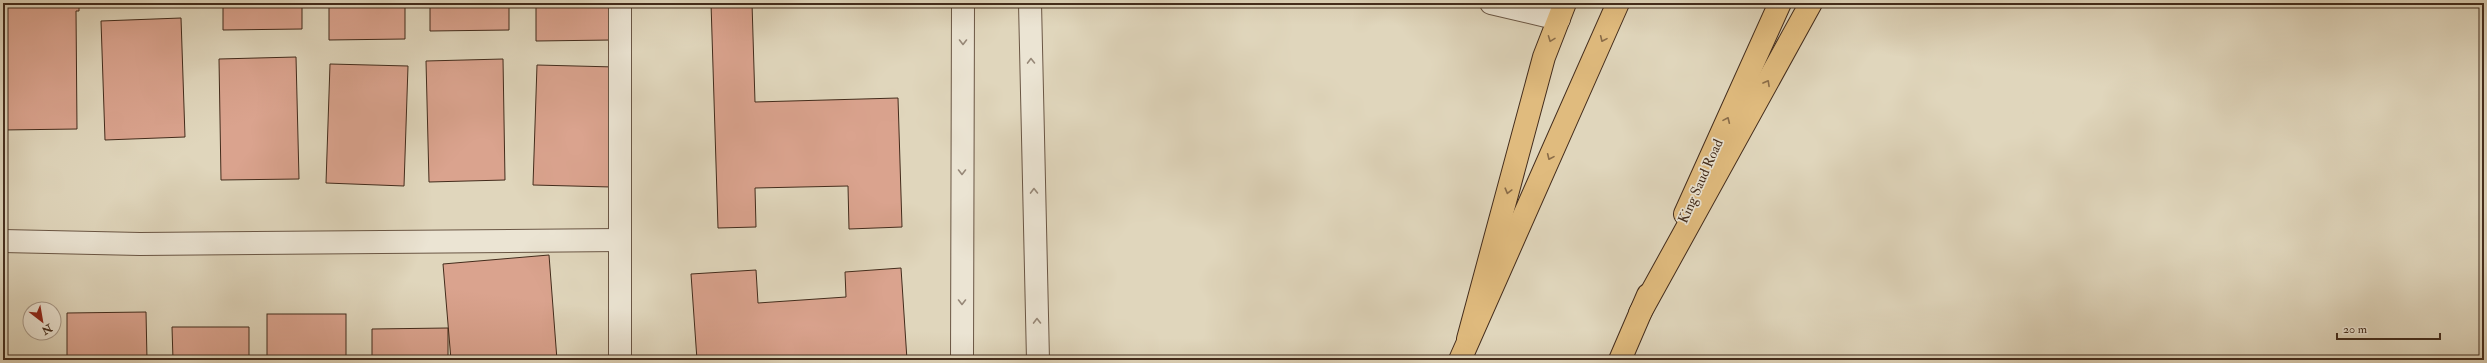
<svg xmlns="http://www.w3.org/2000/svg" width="2487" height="363" font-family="'IM FELL Double Pica',serif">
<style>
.building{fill:#daa38e;stroke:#432c1c}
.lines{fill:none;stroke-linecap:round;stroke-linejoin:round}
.street-casing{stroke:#6a5644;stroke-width:24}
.primary-casing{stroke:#432c1c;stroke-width:24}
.highway-casing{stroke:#432c1c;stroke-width:24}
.street{stroke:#ebe4d3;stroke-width:22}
.primary{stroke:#e0bb7e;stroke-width:22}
.highway{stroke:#e0bb7e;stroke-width:22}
.oneway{stroke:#8a6c48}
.oneway2{stroke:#978878}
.labels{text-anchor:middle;stroke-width:3.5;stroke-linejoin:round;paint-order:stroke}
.street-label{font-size:14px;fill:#432c1c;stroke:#ebe4d3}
</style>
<rect width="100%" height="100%" fill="#e0d6bc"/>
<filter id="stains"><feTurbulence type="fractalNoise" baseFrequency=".005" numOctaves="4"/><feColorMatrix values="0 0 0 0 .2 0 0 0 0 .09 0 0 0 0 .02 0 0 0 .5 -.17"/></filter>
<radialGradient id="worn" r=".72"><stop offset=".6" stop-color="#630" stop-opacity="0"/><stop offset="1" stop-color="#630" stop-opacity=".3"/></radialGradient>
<!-- building -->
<g class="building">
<polygon points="3,3 79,3 79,11 76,11 77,129 3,130"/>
<polygon points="223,3 302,3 302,29 223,30"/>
<polygon points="329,3 405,3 405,39 329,40"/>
<polygon points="430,3 509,3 509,30 430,31"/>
<polygon points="536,3 612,3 612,40 536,41"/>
<polygon points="711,3 752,3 755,102 898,98 902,227 849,229 848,186 755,188 756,227 718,228"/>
<polygon points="181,18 185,137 105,140 101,21"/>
<polygon points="296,57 299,179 221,180 219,59"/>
<polygon points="503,59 505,180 429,182 426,61"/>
<polygon points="330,64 408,66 404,186 326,183"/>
<polygon points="537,65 615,67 611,187 533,185"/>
<polygon points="549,255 557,360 451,360 443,264"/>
<polygon points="901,268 907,360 697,360 691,274 756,270 758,303 846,297 845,272"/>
<polygon points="146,312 147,360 67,360 67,313"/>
<rect x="267" y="314" width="79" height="46"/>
<polygon points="172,327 249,327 249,360 173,360"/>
<polygon points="448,328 448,360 372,360 372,329"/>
</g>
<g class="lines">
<defs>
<g id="street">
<polyline points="1030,3 1038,360"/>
<polyline points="1491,3 1559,19"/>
<polyline points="3,241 140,244 620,240"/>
<polyline points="620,360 620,3"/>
<polyline points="962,360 963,3"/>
</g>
<g id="primary">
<polyline points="1685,214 1780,3"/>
<polyline points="1460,360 1618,3"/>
<polyline points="1620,360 1648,295"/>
</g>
<g id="highway">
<polyline points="1640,313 1811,3"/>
<polyline points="1468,339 1544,57 1565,3"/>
</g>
</defs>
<!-- street casing -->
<use href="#street" class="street-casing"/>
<!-- primary casing -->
<use href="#primary" class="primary-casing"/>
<!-- highway casing -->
<use href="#highway" class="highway-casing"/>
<!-- street -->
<use href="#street" class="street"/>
<!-- primary -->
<use href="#primary" class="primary"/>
<!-- highway -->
<use href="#highway" class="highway"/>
</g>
<!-- one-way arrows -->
<defs><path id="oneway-chevron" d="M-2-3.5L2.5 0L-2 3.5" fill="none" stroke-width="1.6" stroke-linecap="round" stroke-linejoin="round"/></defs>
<g class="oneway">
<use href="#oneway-chevron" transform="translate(1551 39) rotate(111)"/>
<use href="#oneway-chevron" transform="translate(1603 39) rotate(114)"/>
<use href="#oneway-chevron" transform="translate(1767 83) rotate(-61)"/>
<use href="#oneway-chevron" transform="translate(1727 120) rotate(-66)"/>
<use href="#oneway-chevron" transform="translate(1550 157) rotate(114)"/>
<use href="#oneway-chevron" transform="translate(1508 191) rotate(105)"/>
</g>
<g class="oneway2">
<use href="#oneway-chevron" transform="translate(963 42) rotate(90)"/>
<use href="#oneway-chevron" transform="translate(1031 61) rotate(-91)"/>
<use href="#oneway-chevron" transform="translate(962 172) rotate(90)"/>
<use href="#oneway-chevron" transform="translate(1034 191) rotate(-91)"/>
<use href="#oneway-chevron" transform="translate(962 302) rotate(90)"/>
<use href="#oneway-chevron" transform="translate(1037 321) rotate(-91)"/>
</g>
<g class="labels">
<!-- street labels -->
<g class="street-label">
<text transform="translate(1700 181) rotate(-66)" y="5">King Saud Road</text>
</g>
</g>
<!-- margin -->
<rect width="2487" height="363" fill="none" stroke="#e0d6bc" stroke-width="16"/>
<rect x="4" y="4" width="2479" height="355" fill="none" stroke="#432c1c" stroke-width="2"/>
<rect x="8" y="8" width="2471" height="347" fill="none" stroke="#432c1c"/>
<!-- north arrow -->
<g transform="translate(42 321) rotate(149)"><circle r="19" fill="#ebe4d3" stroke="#a89a8a"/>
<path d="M0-3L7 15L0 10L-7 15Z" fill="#8f2418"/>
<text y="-6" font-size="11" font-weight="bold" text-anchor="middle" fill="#432c1c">N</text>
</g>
<!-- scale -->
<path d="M2337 333v6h103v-6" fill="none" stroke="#432c1c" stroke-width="2"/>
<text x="2343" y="333" font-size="12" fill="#432c1c" stroke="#ebe4d3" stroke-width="3" paint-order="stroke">20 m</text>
<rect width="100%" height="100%" filter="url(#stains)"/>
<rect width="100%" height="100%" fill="url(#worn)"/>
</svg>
